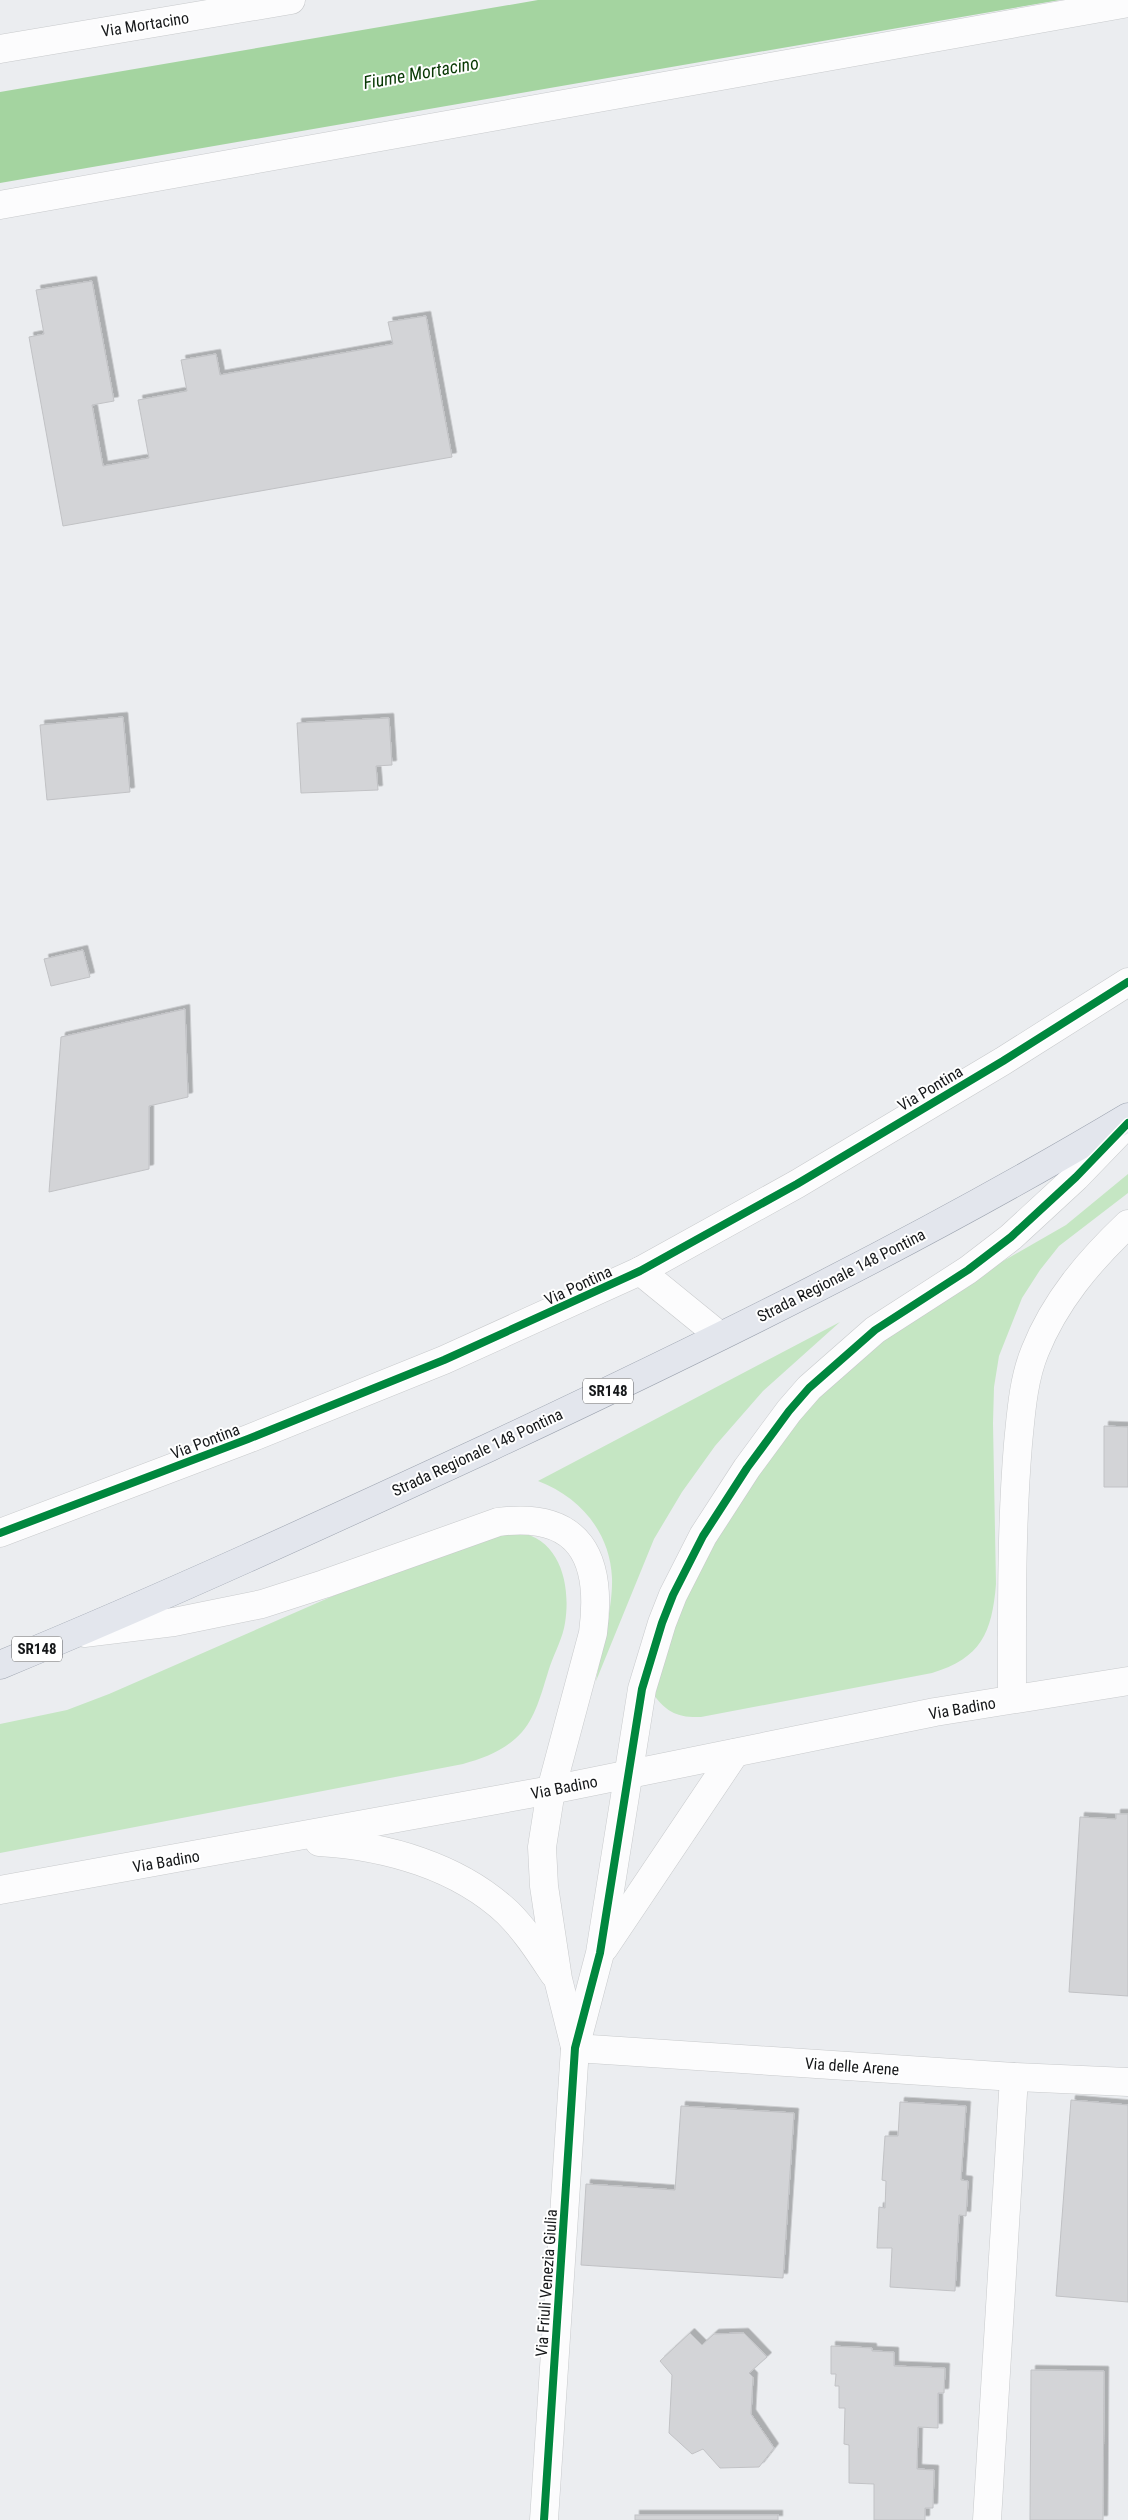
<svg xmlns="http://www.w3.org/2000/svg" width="1128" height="2520" font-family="'Roboto Condensed',sans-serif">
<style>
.green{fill:#c5e6c3}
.water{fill:#a4d4a0}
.building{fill:#d3d4d7;stroke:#c1c2c5;filter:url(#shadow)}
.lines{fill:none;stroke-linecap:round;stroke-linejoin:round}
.street-casing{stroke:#c8cacc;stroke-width:29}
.secondary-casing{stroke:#c8cacc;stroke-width:29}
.primary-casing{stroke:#9da4b0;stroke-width:29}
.street{stroke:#fcfcfd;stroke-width:28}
.secondary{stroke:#fcfcfd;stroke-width:28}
.primary{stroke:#e3e6ed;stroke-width:28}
.cycleway-casing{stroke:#fff;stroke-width:11}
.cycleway{stroke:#00873e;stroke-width:8}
.labels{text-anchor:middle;stroke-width:4;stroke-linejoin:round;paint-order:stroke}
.shield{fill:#fff;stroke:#5c5d5f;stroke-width:1}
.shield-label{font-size:15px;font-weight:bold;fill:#16181a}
.street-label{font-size:16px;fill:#16181a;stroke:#fff}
.water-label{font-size:18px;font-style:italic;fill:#073803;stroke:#fff}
</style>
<defs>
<filter id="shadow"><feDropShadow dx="4.5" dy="-4.5" stdDeviation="0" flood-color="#0004"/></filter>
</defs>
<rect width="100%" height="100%" fill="#ebedf0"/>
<!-- green -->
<g class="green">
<path d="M1128,1174V1193L1059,1246L1040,1270L1022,1298L999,1356L994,1387L993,1423L996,1584C992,1633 981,1658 932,1673L701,1717C678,1718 665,1712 652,1692L680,1595L797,1408L918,1310L1066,1225Z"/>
<path d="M840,1322L763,1391L715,1446L682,1492L654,1539L596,1681C601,1650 613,1608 612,1578C610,1532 580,1497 538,1481Z"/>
<path d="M484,1530C495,1530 507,1530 518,1532C561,1539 571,1586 565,1623C563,1637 555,1652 550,1666C543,1687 537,1715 522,1732C506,1750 485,1758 463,1764L0,1853V1724L67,1710L109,1694Z"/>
</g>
<!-- water -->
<polygon class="water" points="538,0 1060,0 0,183 0,92"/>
<!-- building -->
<g class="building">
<polygon points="92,281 114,401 92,405 103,466 149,458 138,400 187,391 181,360 216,354 220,375 393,344 388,322 426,316 452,457 63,526 29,337 44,334 36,290"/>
<polygon points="123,717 130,792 47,800 40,725"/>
<polygon points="389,718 392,765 376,766 378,790 301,793 297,723"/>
<polygon points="83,950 90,977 51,986 44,959"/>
<polygon points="185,1009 188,1097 149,1106 149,1169 49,1192 61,1037"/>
<polygon points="1104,1426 1128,1427 1128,1487 1104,1487"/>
<polygon points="1116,1814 1128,1814 1128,1996 1069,1992 1080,1817 1116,1819"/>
<polygon points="1071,2100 1128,2105 1128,2302 1056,2296"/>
<polygon points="900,2102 966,2106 961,2180 968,2181 966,2216 959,2215 955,2291 890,2287 892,2248 877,2248 879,2207 885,2208 886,2181 882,2180 885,2136 898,2136"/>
<polygon points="681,2106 794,2113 783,2278 581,2265 586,2184 675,2190"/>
<polygon points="690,2333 702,2345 714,2334 744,2333 767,2357 749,2373 753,2377 751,2414 774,2448 759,2467 720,2468 703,2449 692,2454 669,2433 672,2375 660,2361"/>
<polygon points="831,2346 872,2348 872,2351 894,2352 894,2366 945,2368 944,2393 938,2393 938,2428 918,2427 917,2469 934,2470 933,2508 925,2508 925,2520 874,2520 874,2484 849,2483 849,2445 844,2444 845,2408 839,2408 839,2386 835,2386 836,2374 831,2374"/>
<polygon points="1031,2370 1104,2371 1103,2520 1030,2520"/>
<rect x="635" y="2515" width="143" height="5"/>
</g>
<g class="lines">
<defs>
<g id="street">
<polyline points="0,49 291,0"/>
<polyline points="0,205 1128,3"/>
<polyline points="640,1271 720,1336"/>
<polyline points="0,1533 248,1439 444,1360 640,1271 797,1184 1003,1061 1128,982"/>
<path d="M1012,1699C1012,1614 1011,1529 1018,1444C1021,1414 1023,1380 1035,1351C1055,1301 1089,1261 1128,1224"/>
<polyline points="575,2048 1014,2077 1128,2082"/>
<polyline points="987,2520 1014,2077"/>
</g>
<g id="secondary">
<path d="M84,1633L174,1622L262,1604L324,1584L498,1522C580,1511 603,1558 593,1633L551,1790L542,1847L544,1886L558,1979L575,2047"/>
<path d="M319,1842C386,1846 458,1866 508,1913C526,1931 540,1953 554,1974"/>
<polyline points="0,1890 551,1790 935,1712 1128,1681"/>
<polyline points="604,1948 735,1753"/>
<polyline points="544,2520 575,2048 600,1953 642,1689 662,1623 673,1595 703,1536 747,1468 789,1411 809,1388 875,1330 968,1270 1011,1237 1076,1177 1128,1123"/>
</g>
<path id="primary" d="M0,1665C165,1597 328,1522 490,1447C707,1345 922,1240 1128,1117"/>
</defs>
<!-- street casing -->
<use href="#street" class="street-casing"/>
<!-- secondary casing -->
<use href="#secondary" class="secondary-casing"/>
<!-- primary casing -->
<use href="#primary" class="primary-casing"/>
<!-- street -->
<use href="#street" class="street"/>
<!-- secondary -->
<use href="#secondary" class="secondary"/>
<!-- primary -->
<use href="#primary" class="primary"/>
<defs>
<g id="cycleway">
<polyline points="0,1533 248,1439 444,1360 640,1271 797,1184 1003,1061 1128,982"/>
<polyline points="544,2520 575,2048 600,1953 642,1689 662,1623 673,1595 703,1536 747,1468 789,1411 809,1388 875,1330 968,1270 1011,1237 1076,1177 1128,1123"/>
</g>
</defs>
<!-- cycleway casing -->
<use href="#cycleway" class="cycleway-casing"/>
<!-- cycleway -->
<use href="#cycleway" class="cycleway"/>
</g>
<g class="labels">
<!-- shield labels -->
<g class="shield">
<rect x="583" y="1378.5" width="50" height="25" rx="4"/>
<rect x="12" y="1636.5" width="50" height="25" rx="4"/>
</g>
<g class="shield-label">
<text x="608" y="1396">SR148</text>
<text x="37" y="1654">SR148</text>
</g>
<!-- street labels -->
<g class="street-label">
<text transform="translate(145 24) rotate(-9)" y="6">Via Mortacino</text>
<text transform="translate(930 1088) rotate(-31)" y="6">Via Pontina</text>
<text transform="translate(841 1275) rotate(-27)" y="6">Strada Regionale 148 Pontina</text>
<text transform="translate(578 1285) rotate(-25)" y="6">Via Pontina</text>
<text transform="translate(205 1441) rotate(-21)" y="6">Via Pontina</text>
<text transform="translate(477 1452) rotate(-25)" y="6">Strada Regionale 148 Pontina</text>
<text transform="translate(962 1708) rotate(-10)" y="6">Via Badino</text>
<text transform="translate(564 1787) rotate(-11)" y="6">Via Badino</text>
<text transform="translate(166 1861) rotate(-10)" y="6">Via Badino</text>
<text transform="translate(852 2066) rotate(4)" y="6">Via delle Arene</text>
<text transform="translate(546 2283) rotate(-86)" y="6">Via Friuli Venezia Giulia</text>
</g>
<!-- water labels -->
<g class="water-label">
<text transform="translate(421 73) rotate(-10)" y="6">Fiume Mortacino</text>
</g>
</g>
</svg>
